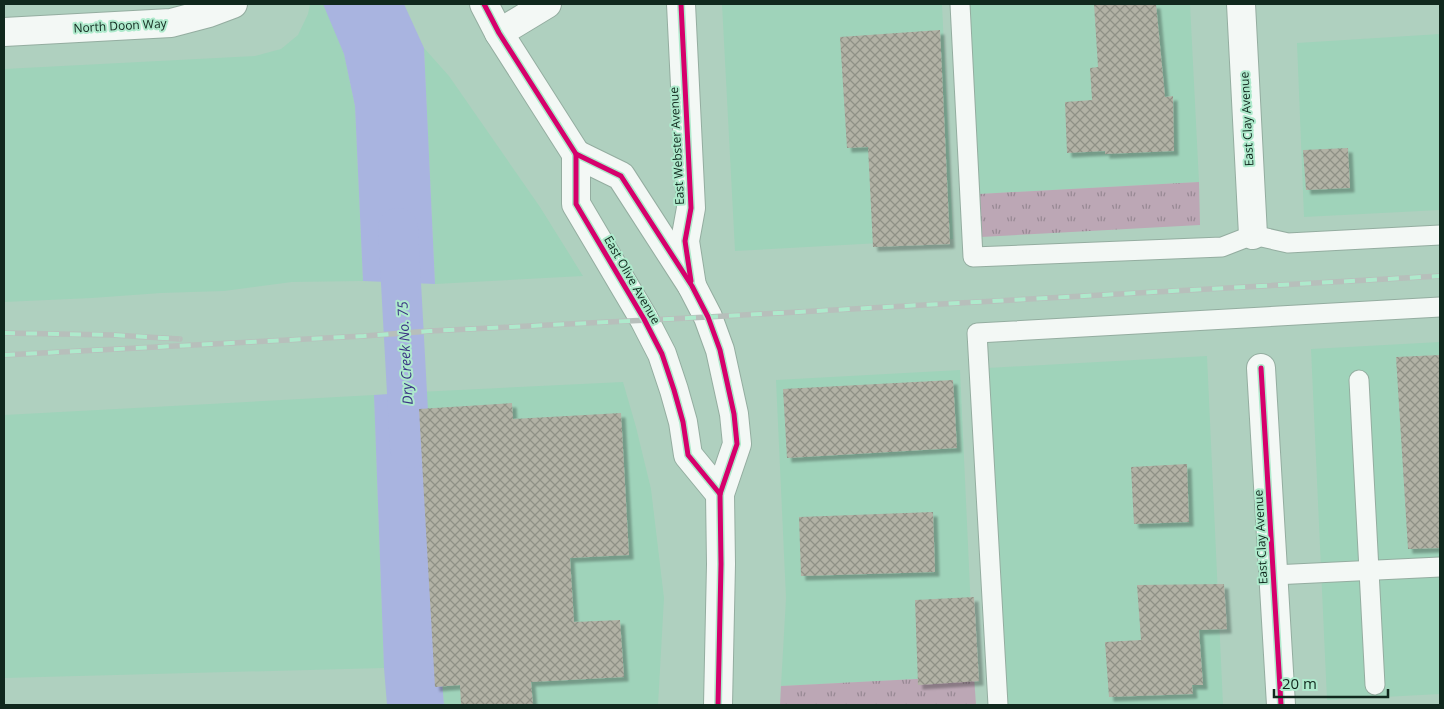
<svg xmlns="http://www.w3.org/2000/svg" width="1444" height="709" font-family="'Open Sans',sans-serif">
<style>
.built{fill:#9fd3ba}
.grass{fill:url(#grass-tufts)}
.water{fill:#a9b4e0}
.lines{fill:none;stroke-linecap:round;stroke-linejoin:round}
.canal{stroke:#a9b4e0;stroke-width:40}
.building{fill:url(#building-cross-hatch);filter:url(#shadow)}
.service-casing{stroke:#94ada0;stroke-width:21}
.minor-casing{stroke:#94ada0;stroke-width:30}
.secondary-casing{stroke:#94ada0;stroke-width:30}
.service{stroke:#f3f8f5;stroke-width:19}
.minor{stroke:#f3f8f5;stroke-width:28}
.secondary{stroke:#f3f8f5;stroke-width:28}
.rail-casing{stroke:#b7bfbb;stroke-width:5.5}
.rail{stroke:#aeeacc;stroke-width:4;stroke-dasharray:11;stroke-linecap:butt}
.cycleway-casing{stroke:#aeeacc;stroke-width:8}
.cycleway{stroke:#d6006c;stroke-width:5}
.labels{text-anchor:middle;stroke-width:4;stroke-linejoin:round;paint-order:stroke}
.street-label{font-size:12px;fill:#10281d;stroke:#aeeacc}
.water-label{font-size:14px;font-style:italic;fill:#3b3484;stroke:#aeeacc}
</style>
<defs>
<pattern id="grass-tufts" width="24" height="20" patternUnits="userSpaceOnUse" patternTransform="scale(1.25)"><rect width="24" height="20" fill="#bca7b5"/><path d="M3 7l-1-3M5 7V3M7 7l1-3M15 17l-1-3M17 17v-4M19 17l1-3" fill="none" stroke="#978893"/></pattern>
<pattern id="building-cross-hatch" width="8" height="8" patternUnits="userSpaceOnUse" patternTransform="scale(1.25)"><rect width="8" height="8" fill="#b2b2a5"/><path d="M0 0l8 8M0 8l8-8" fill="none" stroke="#8f9186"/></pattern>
<filter id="shadow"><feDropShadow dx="4.5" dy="4.5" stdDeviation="1" flood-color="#0004"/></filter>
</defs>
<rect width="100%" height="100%" fill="#afd0bf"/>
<!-- built -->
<g class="built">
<polygon points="310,4 323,4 329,15 344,54 355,106 363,281 292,282 224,291 161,293 92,298 4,302 4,69 255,56 281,49 298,35 308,14"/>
<polygon points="722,4 942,4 953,239 735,251"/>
<polygon points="970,4 1190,4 1199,182 979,194"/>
<polygon points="1440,34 1440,210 1304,217 1297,43"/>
<polygon points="424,48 449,76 540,207 583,276 435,284"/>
<polygon points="1440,342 1440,694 1327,700 1311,349"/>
<polygon points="1207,356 1223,705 1003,705 987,368"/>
<polygon points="960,370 974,676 781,686 786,598 776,380"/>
<polygon points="623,382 636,427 651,489 664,598 658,705 444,705 418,392"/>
<polygon points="374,395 384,668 4,678 4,415"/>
</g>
<!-- grass -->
<g class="grass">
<polygon points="1199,182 1200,225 981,237 979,194"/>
<polygon points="974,676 976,705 780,705 781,686"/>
</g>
<!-- water -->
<g class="water">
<polygon points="323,4 404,4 424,48 435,284 363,281 355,106 344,54"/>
<polygon points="418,392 444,705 387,705 384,668 374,395"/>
</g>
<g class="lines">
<!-- canal -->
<polyline class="canal" points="398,228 410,448"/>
</g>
<!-- building -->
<g class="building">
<polygon points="1094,4 1156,4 1165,97 1173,96 1174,151 1105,154 1105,151 1067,153 1065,102 1092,100 1090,68 1098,67"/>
<polygon points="940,30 950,244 873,247 868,147 847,148 840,37"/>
<polygon points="1348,148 1350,188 1306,190 1303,150"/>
<polygon points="1440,355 1440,548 1408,549 1396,357"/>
<polygon points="953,380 957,448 787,458 783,389"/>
<polygon points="512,403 513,419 621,413 629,555 570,558 574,622 620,620 624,677 531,682 533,705 461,705 460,685 435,687 419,409"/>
<polygon points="1187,464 1189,522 1134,524 1131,467"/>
<polygon points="933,512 935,572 801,576 799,517"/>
<polygon points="1224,584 1227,629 1199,630 1203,685 1192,685 1193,694 1109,697 1105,642 1141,640 1137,585"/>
<polygon points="974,597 979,681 918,685 915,600"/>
</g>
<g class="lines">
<defs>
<g id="service">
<polyline points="960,4 973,257 1222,247 1253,235 1288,243 1440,235"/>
<polyline points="1359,380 1375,685"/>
<polyline points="1273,575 1440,567"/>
<polyline points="998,705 977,333 1440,307"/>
</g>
<g id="minor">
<polyline points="681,4 691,208 685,241 692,286"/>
<polyline points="1241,4 1253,235"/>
<polyline points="4,32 171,23 209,13 233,4"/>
<polyline points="499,33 547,4"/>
<polyline points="1261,368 1281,705"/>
</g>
<g id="secondary">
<polyline points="484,4 499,33 576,154 576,204 644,319 662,354 674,390 683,422 688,455 720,494"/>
<polyline points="576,154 621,176 692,286 708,317 720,350 734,414 737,444 720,494 721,564 718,705"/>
</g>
</defs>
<!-- service casing -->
<use href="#service" class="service-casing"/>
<!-- minor casing -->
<use href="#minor" class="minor-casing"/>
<!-- secondary casing -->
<use href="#secondary" class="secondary-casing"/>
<!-- service -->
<use href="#service" class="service"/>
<!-- minor -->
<use href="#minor" class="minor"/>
<!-- secondary -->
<use href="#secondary" class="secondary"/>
<defs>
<g id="rail">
<polyline points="4,333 113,335 180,339"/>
<polyline points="4,355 364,336 430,331 708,317 1440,276"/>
</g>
</defs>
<!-- rail casing -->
<use href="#rail" class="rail-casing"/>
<!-- rail -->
<use href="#rail" class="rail"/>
<defs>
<g id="cycleway">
<polyline points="484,4 499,33 576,154 576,204 644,319 662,354 674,390 683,422 688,455 720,494"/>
<polyline points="681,4 691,208 685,241 691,281"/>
<polyline points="576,154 621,176 692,286 708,317 720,350 734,414 737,444 720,494 721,564 718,705"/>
<polyline points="1261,368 1281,705"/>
</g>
</defs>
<!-- cycleway casing -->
<use href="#cycleway" class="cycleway-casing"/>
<!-- cycleway -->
<use href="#cycleway" class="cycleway"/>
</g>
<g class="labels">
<!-- street labels -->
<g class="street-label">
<text transform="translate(120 26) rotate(-3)" y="4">North Doon Way</text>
<text transform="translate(1247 119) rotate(-93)" y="4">East Clay Avenue</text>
<text transform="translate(677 146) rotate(-93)" y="4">East Webster Avenue</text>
<text transform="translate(632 280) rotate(60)" y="4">East Olive Avenue</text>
<text transform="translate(1261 537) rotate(-93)" y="4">East Clay Avenue</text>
</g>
<!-- water labels -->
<g class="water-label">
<text transform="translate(405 353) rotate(-93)" y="5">Dry Creek No. 75</text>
</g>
</g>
<!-- border -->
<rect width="1444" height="709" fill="none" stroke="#10281d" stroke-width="10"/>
<!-- scale -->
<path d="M1274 689v8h114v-8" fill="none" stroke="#10281d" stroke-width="2.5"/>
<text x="1282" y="689" font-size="15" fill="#10281d" stroke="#aeeacc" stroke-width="4" paint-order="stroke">20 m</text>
</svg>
